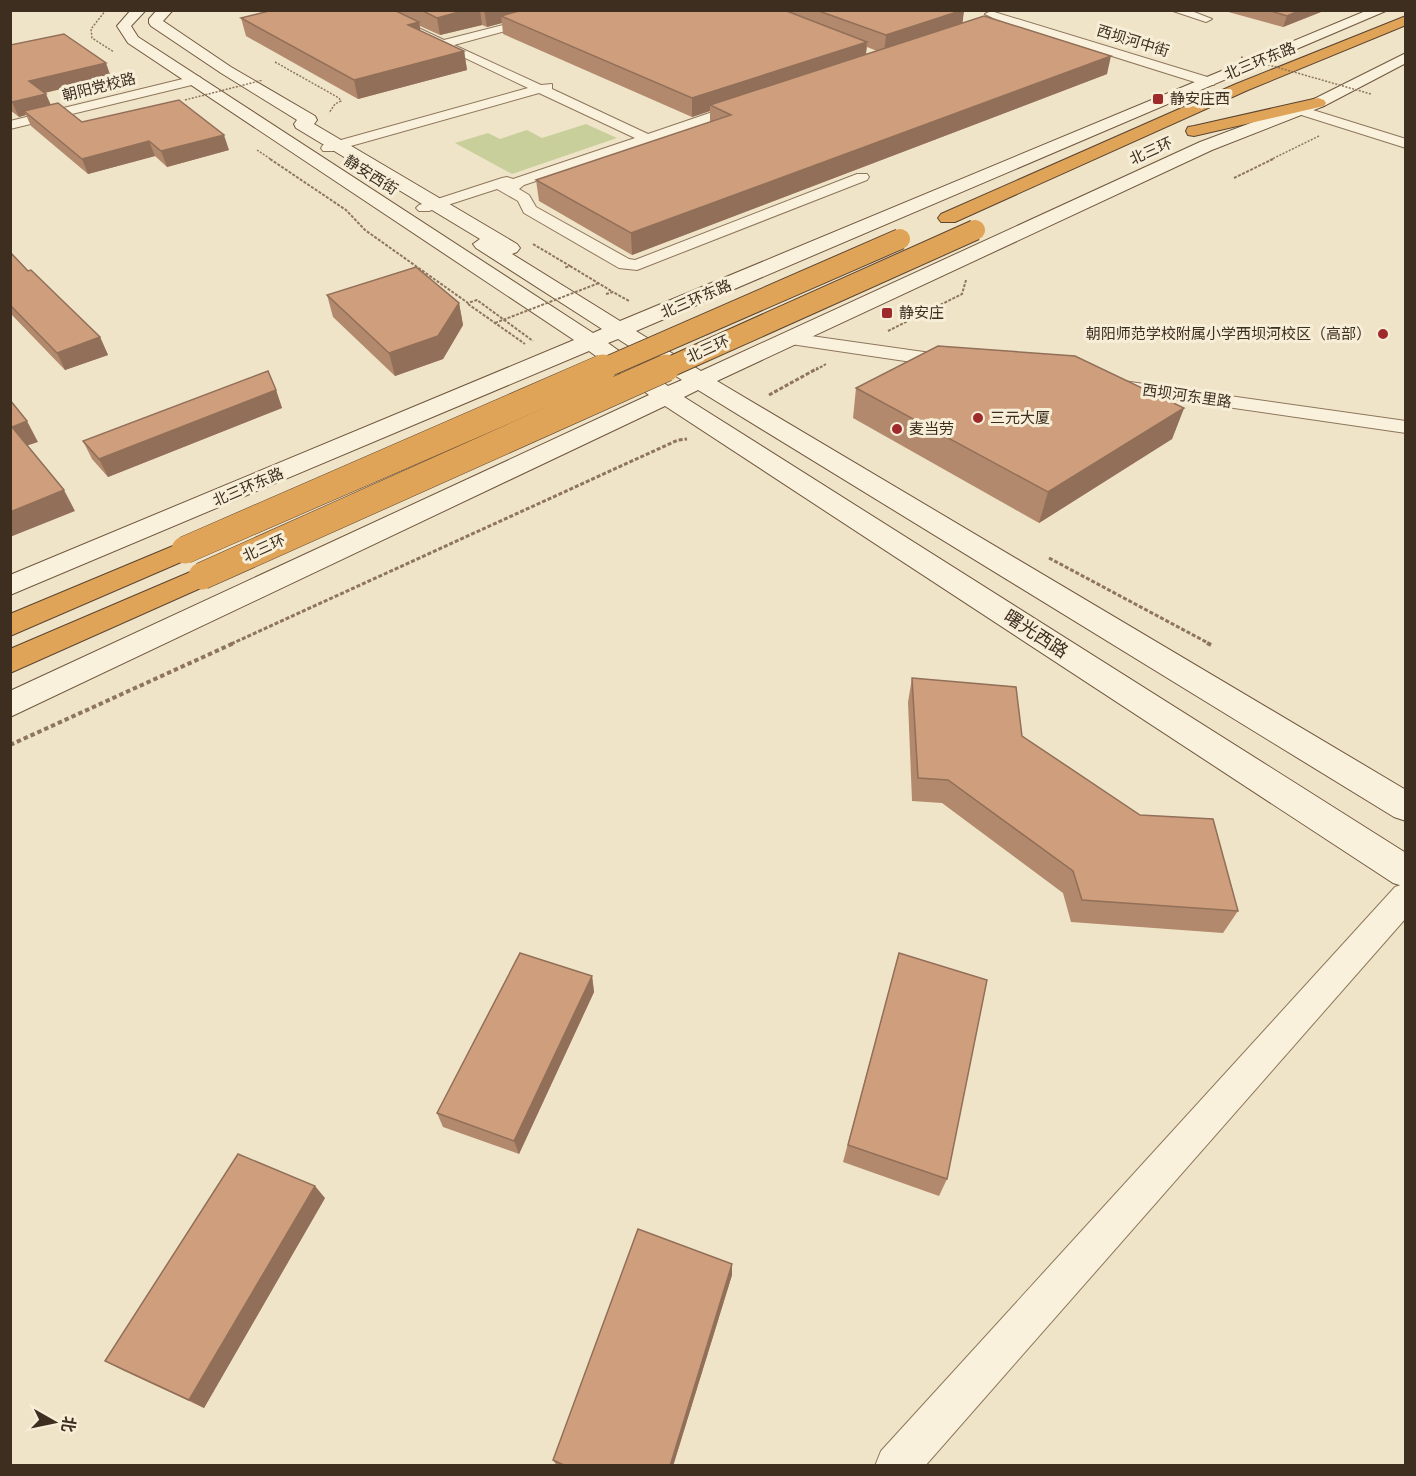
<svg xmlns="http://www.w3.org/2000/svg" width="1416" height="1476" font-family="Bitter,'Noto Sans SC',serif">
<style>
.green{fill:#c9cf9b}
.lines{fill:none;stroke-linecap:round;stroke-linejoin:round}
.street-casing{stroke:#8d765c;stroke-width:2}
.secondary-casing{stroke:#6f573f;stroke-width:2}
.highway-casing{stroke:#5b4430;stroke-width:2}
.path-far3{stroke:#8d765c;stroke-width:1.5;stroke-dasharray:2 1.5;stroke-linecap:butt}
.path-far2{stroke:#8d765c;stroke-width:2;stroke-dasharray:3 1.5;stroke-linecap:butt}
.path-far1{stroke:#8d765c;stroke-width:3;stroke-dasharray:4 2;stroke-linecap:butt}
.path{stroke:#8d765c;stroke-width:4;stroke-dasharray:4.5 3;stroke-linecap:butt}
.street{fill:#faf1dc;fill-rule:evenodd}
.secondary{fill:#faf1dc;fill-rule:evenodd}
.highway{fill:#e0a458;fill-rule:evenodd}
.highway-bridge-far1-casing{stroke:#5b4430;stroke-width:22;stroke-linecap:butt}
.highway-bridge-casing{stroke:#5b4430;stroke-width:28;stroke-linecap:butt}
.path-bridge-far1{stroke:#8d765c;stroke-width:1.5;stroke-dasharray:2 1.5;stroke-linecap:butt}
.path-bridge{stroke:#8d765c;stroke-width:2;stroke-dasharray:3 1.5;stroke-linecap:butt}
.highway-bridge-far1{stroke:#e0a458;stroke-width:20}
.highway-bridge{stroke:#e0a458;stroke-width:27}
.wall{fill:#b2896c;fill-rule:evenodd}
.shaded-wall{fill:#916f58}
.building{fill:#cf9f7d;stroke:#916f58;stroke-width:1.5}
.poi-dot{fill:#9e2a2b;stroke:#f7eed8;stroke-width:2}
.labels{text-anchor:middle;stroke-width:6;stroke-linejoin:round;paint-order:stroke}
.far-street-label{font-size:15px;fill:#3d2e20;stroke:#f7eed8}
.far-poi-label{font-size:15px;fill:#3d2e20;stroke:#f7eed8;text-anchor:start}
.street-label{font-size:18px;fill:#3d2e20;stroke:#f7eed8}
</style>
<rect width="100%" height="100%" fill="#f0e4c8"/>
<!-- green -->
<polygon class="green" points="586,124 617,138 512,174 455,143 488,133 500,139 527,130 542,138"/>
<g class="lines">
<defs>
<g id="street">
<polygon points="365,10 380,10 444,40 562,10 583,10 454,45 541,85 552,84 552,89 648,134 739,103 749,103 751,106 749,109 524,185 519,189 529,195 536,207 629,259 635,260 857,174 867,174 869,177 867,180 637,270 619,268 524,213 518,201 497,189 429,211 419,211 416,208 419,205 502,178 507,177 513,179 635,138 539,93 333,151 323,151 321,148 323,145 528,88"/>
<polygon points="1170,10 1189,10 1212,19 1206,22"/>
<polygon points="991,11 1214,79 1215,82 1214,85 1204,85 1007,23 970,34 962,34 962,30 995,19 985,14"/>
<polygon points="195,76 200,77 201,80 200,83 10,129 10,121"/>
<polygon points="1300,106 1406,139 1406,148 1295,113 1293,110"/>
<polygon points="790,333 952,356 959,358 961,362 959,366 952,368 784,343 781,339 784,335"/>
<polygon points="1109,379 1406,421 1406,433 1102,389 1099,385 1102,381"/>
<polygon points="1406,883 1406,918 925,1466 875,1466 881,1451 1395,887"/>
</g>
<path id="secondary" d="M131,10H146L131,26L138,37L593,333L602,329L476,248L473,244L480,239L296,128L294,124L297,120L221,73L151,26L149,23V19L157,10H173L163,21L231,67L315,116L317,120L314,124L517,244L520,248L517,252L512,254L620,321L1368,10H1388L636,331L701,371L1200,142L1312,100L1406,53V63L1324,106L1212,150L717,381L1406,790V821L1394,817L698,390L684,397L1406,853V887L1393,883L665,406L10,717V691L649,395L589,351L10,595V575L574,340L128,43L117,26ZM618,339L682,380L668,386L608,343Z"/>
<g id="highway">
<polygon points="1406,16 1406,25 1248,90 955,222 941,222 938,218 941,214 1236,84"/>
<polygon points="1318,98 1324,100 1326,103 1324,106 1194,136 1188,135 1186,131 1188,127 1194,126"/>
<polygon points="185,541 195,544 199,550 195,556 10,636 10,614"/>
<polygon points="202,567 212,569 216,576 212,583 10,673 10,649"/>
</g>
</defs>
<!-- street casing -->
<use href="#street" class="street-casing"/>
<!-- secondary casing -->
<use href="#secondary" class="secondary-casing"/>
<!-- highway casing -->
<use href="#highway" class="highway-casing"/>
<!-- path-far3 -->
<g class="path-far3">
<polyline points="106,10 91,29 92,38 114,52"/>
<polyline points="275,62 339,98 341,101 335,104 329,113"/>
<polyline points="257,150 272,160"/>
<polyline points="1270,160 1319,136"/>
</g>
<!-- path-far2 -->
<g class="path-far2">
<polyline points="270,159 346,210 365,230 468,303 477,300 533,341"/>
<polyline points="1234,178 1273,159"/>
<polyline points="533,244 570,266 564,268"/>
<polyline points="570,266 613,292"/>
<polyline points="606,294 613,292 629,301"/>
<polyline points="468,304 525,344"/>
<polyline points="888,331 962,294 966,280"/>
<polyline points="816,370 826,364"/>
</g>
<!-- path-far1 -->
<g class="path-far1">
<polyline points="769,395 818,368"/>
<polyline points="1049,558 1210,644"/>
<polyline points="231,644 678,440 687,439"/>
</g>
<!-- path -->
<g class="path">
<polyline points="1207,643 1211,645"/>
<polyline points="10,745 234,643"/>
</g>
<!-- street -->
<use href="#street" class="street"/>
<!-- secondary -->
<use href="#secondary" class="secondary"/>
<!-- highway -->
<use href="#highway" class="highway"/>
<defs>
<g id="highway-bridge-far1">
<polyline points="600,370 900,239"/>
<polyline points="663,370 975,230"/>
</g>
<g id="highway-bridge">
<polyline points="185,550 603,368"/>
<polyline points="202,576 666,368"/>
</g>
</defs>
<!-- highway-bridge-far1 casing -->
<use href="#highway-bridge-far1" class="highway-bridge-far1-casing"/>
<!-- highway-bridge casing -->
<use href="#highway-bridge" class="highway-bridge-casing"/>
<!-- path-bridge-far1 -->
<g class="path-bridge-far1">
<polyline points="1241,57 1371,94"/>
<polyline points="185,100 263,80"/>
</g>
<!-- path-bridge -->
<polyline class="path-bridge" points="495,323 599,283"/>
<!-- highway-bridge-far1 -->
<use href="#highway-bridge-far1" class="highway-bridge-far1"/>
<!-- highway-bridge -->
<use href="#highway-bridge" class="highway-bridge"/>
</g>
<!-- wall -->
<g class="wall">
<path d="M273,10H964L962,23L1107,74L632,255L539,201L536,180L710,122V111L692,117L503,34L502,23L487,27L482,25L440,35L420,26V31L464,51L467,70L358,99L246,36L241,18ZM867,47L877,51L866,55Z"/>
<polygon points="1221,10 1326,10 1283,27"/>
<polygon points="10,45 111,77 45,93 51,105 82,122 229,150 167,167 155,156 88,174 31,126 26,115 19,117 10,110"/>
<polygon points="10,252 28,271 100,337 108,355 65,370 10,313"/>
<polygon points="327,295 459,303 463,325 443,359 395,376 333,317"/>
<polygon points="856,388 1184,408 1172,439 1039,523 853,418"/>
<polygon points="276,390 282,408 108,477 92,459 83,441"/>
<polygon points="912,678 1022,736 1238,911 1223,933 1071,922 1063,893 942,803 912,801 908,702"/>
<polygon points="899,953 947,1179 939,1196 843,1162"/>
<polygon points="592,976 594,992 519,1154 443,1127 437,1113"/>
<polygon points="325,1198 204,1408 122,1370 105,1361"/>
<polygon points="732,1264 732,1275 673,1466 557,1466 553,1460"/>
</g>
<!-- shaded-wall -->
<g class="shaded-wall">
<polygon points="466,10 480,10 482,25 440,35 437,18"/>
<polygon points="484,10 551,10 501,16 502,23 487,27"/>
<polygon points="964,10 962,28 884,54 886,35"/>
<polygon points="1301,10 1326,10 1283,27 1287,16"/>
<polygon points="419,22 422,40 408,25"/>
<polygon points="867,42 865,60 710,105 710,111 692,117 692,98"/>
<polygon points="464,51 467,70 358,99 354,80"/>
<polygon points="1111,56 1107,74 632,255 631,233"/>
<polygon points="106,63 111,77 35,95 29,81"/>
<polygon points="46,94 52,108 24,111 26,115 19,117 12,102"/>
<polygon points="224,135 229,150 167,167 161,151"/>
<polygon points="149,141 155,156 88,174 82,159"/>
<polygon points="459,303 463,325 443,359 395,376 389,353"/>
<polygon points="100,337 108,355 65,370 57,353"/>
<polygon points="276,390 282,408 108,477 99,459"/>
<polygon points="1184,408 1172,439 1039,523 1048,492"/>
<polygon points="27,421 38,442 23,447 12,427"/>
<polygon points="64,490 75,511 10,537 10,512"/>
<polygon points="592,976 594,992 519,1154 514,1141"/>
<polygon points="315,1186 325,1198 204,1408 189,1400"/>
<polygon points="732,1264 732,1275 673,1466 670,1466"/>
</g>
<!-- building -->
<g class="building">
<polygon points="273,10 394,10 419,22 408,25 464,51 354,80 241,18"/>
<polygon points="421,10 466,10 437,18"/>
<polygon points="523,10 784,10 867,42 692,98 501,16"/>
<polygon points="816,10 963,10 886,35"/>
<polygon points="1268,10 1301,10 1287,16"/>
<polygon points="984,16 1111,56 631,233 536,180 731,115 710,105"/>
<polygon points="64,34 106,63 29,81 46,94 12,102 10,100 10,45"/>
<polygon points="179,100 224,135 161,151 149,141 82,159 24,111 58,103 82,122"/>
<polygon points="10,252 28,271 31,270 100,337 57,353 10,305"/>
<polygon points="416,267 459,303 438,336 389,353 327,295"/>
<polygon points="938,346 1075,356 1184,408 1048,492 856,388"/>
<polygon points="268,371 276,390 99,459 83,441"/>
<polygon points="10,400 27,421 12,427 64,490 10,512"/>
<polygon points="912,678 1016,687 1022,736 1140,815 1213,819 1238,911 1082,900 1073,871 948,780 918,778"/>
<polygon points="520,953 592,976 514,1141 437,1113"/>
<polygon points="899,953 987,980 947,1179 848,1145"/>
<polygon points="238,1154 315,1186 189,1400 105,1361"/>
<polygon points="638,1229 732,1264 670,1466 566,1466 553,1460"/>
</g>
<!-- markers -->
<g class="poi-dot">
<rect x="1152" y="93" width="12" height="12" rx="3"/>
<rect x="881" y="307" width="12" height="12" rx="3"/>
<circle cx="1383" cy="334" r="6"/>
<circle cx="978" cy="418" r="6"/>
<circle cx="897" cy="429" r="6"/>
</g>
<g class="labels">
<!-- far-street labels -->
<g class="far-street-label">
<text transform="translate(1133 41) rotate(17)" y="5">西坝河中街</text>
<text transform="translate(1260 61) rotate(-22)" y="5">北三环东路</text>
<text transform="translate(99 87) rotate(-14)" y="5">朝阳党校路</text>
<text transform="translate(1151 151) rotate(-24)" y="5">北三环</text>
<text transform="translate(371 175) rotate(32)" y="5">静安西街</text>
<text transform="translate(696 299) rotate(-23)" y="5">北三环东路</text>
<text transform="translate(708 349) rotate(-24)" y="5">北三环</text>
<text transform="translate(1187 396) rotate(8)" y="5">西坝河东里路</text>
<text transform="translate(248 487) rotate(-23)" y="5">北三环东路</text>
<text transform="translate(264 548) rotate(-24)" y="5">北三环</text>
</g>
<!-- far-poi labels -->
<g class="far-poi-label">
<text x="1170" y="104">静安庄西</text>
<text x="899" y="318">静安庄</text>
<text x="1371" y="339" text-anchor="end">朝阳师范学校附属小学西坝河校区（高部）</text>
<text x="990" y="423">三元大厦</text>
<text x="909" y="434">麦当劳</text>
</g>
<!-- street labels -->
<g class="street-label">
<text transform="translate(1036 634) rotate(33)" y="6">曙光西路</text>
</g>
</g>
<!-- border -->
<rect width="1416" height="1476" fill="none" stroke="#3d2e20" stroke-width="24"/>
<!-- north arrow -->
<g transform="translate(54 1422) rotate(99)" stroke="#f7eed8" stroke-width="4.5" paint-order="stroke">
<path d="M0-4.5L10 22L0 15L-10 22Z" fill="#3d2e20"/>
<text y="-9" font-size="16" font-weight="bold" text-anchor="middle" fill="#3d2e20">北</text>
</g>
</svg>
